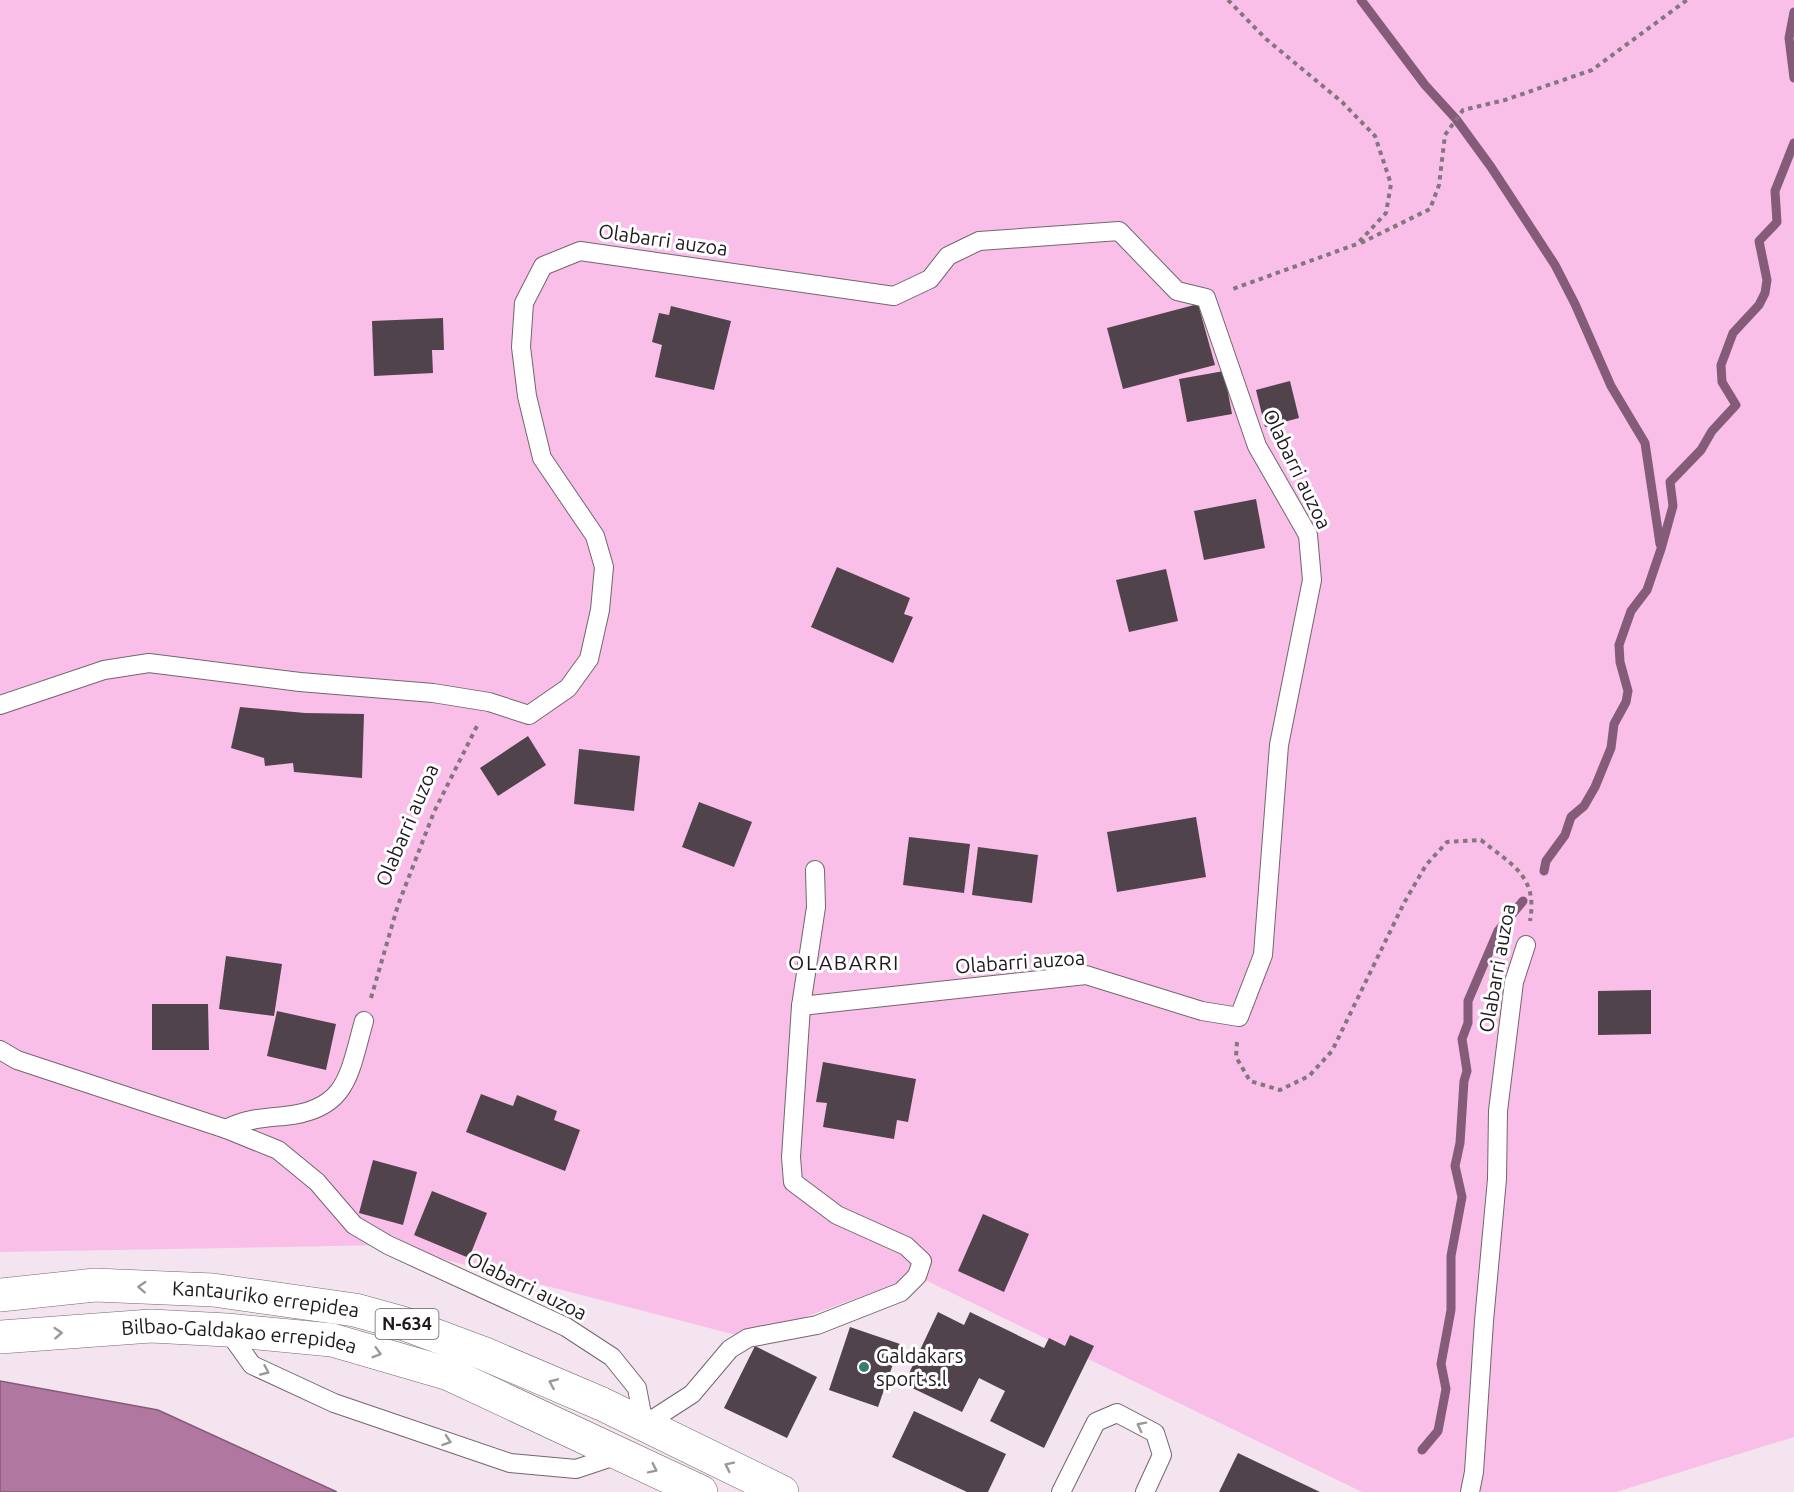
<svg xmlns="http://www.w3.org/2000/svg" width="1794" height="1492" font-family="Ubuntu,sans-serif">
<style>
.green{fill:#f9bfe9}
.water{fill:#b077a1;stroke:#845b79;stroke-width:1.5}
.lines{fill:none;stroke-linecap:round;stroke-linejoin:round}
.stream{stroke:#845b79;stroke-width:9}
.building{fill:#50434c}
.service-casing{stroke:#73666f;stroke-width:20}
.trunk-casing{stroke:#73666f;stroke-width:34}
.path{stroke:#82777f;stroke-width:4;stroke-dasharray:4.5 4.5;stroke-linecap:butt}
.service{stroke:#fff;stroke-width:18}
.trunk{stroke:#fff;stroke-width:33}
.oneway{stroke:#9a9899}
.poi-dot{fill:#387d71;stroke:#fff;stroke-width:2}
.labels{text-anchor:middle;stroke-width:6;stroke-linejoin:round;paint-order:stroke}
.shield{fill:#fff;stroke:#625e61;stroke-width:1.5}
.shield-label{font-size:18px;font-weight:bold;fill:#1f191d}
.street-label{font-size:20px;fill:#1f191d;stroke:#fff}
.poi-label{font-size:20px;fill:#1f191d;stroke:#fff;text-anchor:start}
.neighbourhood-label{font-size:21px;letter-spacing:1.5px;fill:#1f191d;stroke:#fff}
</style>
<rect width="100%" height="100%" fill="#f4e4ef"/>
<!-- green -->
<polygon class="green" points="0,0 1794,0 1794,1437 1616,1492 1362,1492 917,1276 748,1338 388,1245 0,1252"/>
<!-- water -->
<polygon class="water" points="0,1381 158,1410 337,1492 0,1492"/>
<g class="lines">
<!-- stream -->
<g class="stream">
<polyline points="1361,0 1425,85 1456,119 1491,167 1555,265 1575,304 1611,386 1645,443 1660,544"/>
<polyline points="1794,12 1789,38 1794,78"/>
<polyline points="1544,871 1546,861 1565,835 1571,817 1584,806 1595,787 1611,748 1614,724 1626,702 1628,691 1620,662 1619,645 1631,611 1647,590 1661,549 1673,506 1670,482 1701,450 1712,431 1736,405 1722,382 1721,365 1733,333 1759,305 1765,293 1767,280 1759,241 1777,222 1775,191 1794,143"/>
<polyline points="1422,1450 1438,1431 1446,1389 1441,1364 1451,1310 1451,1256 1462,1197 1455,1166 1460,1143 1464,1081 1467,1071 1462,1039 1468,1023 1468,1001 1498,931 1523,901"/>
</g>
</g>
<!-- building -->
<g class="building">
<polygon points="1198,304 1215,365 1123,389 1107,328"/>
<polygon points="671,306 731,321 714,390 655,377 662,345 652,342 659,313 669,315"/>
<polygon points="443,318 444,350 432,350 433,373 374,376 372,321"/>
<polygon points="1224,371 1232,414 1187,422 1179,379"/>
<polygon points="1290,381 1299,418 1265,427 1256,390"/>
<polygon points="1256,499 1265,548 1204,560 1194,511"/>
<polygon points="837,567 910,598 904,614 913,617 893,663 811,627"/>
<polygon points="1166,569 1178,621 1129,632 1116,580"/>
<polygon points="240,707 305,713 364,714 362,778 294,772 293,763 265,766 264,758 231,748"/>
<polygon points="528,736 546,765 498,796 480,768"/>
<polygon points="579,749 640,756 634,811 574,804"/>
<polygon points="699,802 752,822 734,867 682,847"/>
<polygon points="1196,817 1206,877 1117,892 1107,832"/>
<polygon points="909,837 970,844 964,893 903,885"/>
<polygon points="978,847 1038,855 1032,903 972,895"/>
<polygon points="226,956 282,964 274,1016 219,1009"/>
<polygon points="1651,990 1651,1034 1598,1035 1598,991"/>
<polygon points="152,1004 208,1004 209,1050 152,1050"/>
<polygon points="277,1011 336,1024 326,1070 267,1056"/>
<polygon points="823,1062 916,1079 908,1122 897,1120 894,1139 823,1127 827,1103 816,1102"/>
<polygon points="481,1094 513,1106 517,1095 557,1111 554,1120 580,1130 565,1171 466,1132"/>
<polygon points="373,1160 417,1172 403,1225 359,1213"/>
<polygon points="432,1191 487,1213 469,1258 414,1235"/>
<polygon points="983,1214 1029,1234 1004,1292 958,1271"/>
<polygon points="938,1312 964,1325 970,1312 1044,1348 1049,1338 1065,1346 1070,1335 1094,1346 1044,1448 990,1421 1005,1391 979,1378 962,1412 904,1384"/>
<polygon points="850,1327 900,1344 878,1407 829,1390"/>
<polygon points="755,1346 817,1377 787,1438 724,1408"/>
<polygon points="914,1411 1006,1454 988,1492 967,1492 892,1457"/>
<polygon points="1238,1453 1320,1492 1219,1492"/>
</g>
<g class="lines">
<defs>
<g id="service">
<polyline points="0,705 104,670 149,663 300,682 433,693 489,702 529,715 568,688 589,659 600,610 604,567 595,536 542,458 527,396 521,347 524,303 543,266 580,251 894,296 930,279 948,256 979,241 1119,231 1177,291 1206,298 1257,446 1308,535 1312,580 1279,745 1263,955 1239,1017 1202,1011 1086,975 801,1006"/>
<polyline points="0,1050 17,1060 226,1129 278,1150 317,1182 354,1225 388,1245 566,1327 612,1357 637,1388 644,1425 692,1394 730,1349 748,1338 817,1325 901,1292 917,1276 922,1261 906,1246 837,1215 793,1182 791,1157 801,1006 816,907 815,870"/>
<path d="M226,1129C245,1119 262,1118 284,1116C348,1110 349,1074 364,1021"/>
<polyline points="227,1330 252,1365 334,1403 510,1463 576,1469 621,1454"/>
<polyline points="1061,1492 1096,1422 1117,1413 1155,1433 1162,1455 1145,1492"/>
<polyline points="1470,1492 1474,1472 1484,1321 1497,1179 1498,1111 1514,982 1526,945"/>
</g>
<g id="trunk">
<path id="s1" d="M0,1295L95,1285L213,1290L355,1310L402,1323L485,1354L602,1404L782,1492"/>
<path id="s2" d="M0,1337L151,1326L227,1330L332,1340L449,1374L701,1492"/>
</g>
</defs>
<!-- service casing -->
<use href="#service" class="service-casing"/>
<!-- trunk casing -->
<use href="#trunk" class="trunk-casing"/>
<!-- path -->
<g class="path">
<polyline points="1228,0 1266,39 1342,102 1375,136 1391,184 1386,213 1357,244 1230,290"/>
<polyline points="1361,243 1430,209 1439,185 1445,135 1463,110 1505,100 1592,70 1687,0"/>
<polyline points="371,998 398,905 434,812 478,724"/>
<path d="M1237,1042L1236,1057L1250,1081L1280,1090L1309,1076L1332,1051L1404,903L1426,865L1447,842L1481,840C1512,865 1538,876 1530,921"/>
</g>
<!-- service -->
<use href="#service" class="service"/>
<!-- trunk -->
<use href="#trunk" class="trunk"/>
</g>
<!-- one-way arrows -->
<defs><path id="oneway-chevron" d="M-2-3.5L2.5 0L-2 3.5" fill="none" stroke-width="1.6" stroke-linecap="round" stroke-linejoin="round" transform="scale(1.5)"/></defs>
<g class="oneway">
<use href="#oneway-chevron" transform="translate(142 1287) rotate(-177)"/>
<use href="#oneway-chevron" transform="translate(58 1333) rotate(-4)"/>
<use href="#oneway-chevron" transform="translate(377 1353) rotate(16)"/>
<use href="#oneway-chevron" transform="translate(265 1371) rotate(24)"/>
<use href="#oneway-chevron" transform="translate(553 1383) rotate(-157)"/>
<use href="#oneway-chevron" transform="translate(1141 1426) rotate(-153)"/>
<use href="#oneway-chevron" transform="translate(447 1441) rotate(19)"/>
<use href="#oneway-chevron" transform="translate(729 1466) rotate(-154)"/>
<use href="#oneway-chevron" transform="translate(653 1469) rotate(26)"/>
</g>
<!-- markers -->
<circle class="poi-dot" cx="864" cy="1367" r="6"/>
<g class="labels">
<!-- shield labels -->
<rect class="shield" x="375.5" y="1309" width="63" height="30" rx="4.5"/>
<g class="shield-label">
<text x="407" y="1330">N-634</text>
</g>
<!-- street labels -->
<g class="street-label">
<text transform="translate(663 240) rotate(8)" y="7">Olabarri auzoa</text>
<text transform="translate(1297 469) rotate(64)" y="7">Olabarri auzoa</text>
<text transform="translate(407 825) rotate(-67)" y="7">Olabarri auzoa</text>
<text transform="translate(1020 962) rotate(-4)" y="7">Olabarri auzoa</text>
<text transform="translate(1497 968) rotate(-80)" y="7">Olabarri auzoa</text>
<text transform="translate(527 1286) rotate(26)" y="7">Olabarri auzoa</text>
<text dy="7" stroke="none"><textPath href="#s1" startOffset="267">Kantauriko errepidea</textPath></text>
<text dy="7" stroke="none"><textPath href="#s2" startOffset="240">Bilbao-Galdakao errepidea</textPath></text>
</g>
<!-- poi labels -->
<g class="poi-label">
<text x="876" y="1363">Galdakars<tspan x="876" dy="23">sport s.l</tspan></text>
</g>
<!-- neighbourhood labels -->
<g class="neighbourhood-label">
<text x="844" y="970">OLABARRI</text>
</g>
</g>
</svg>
